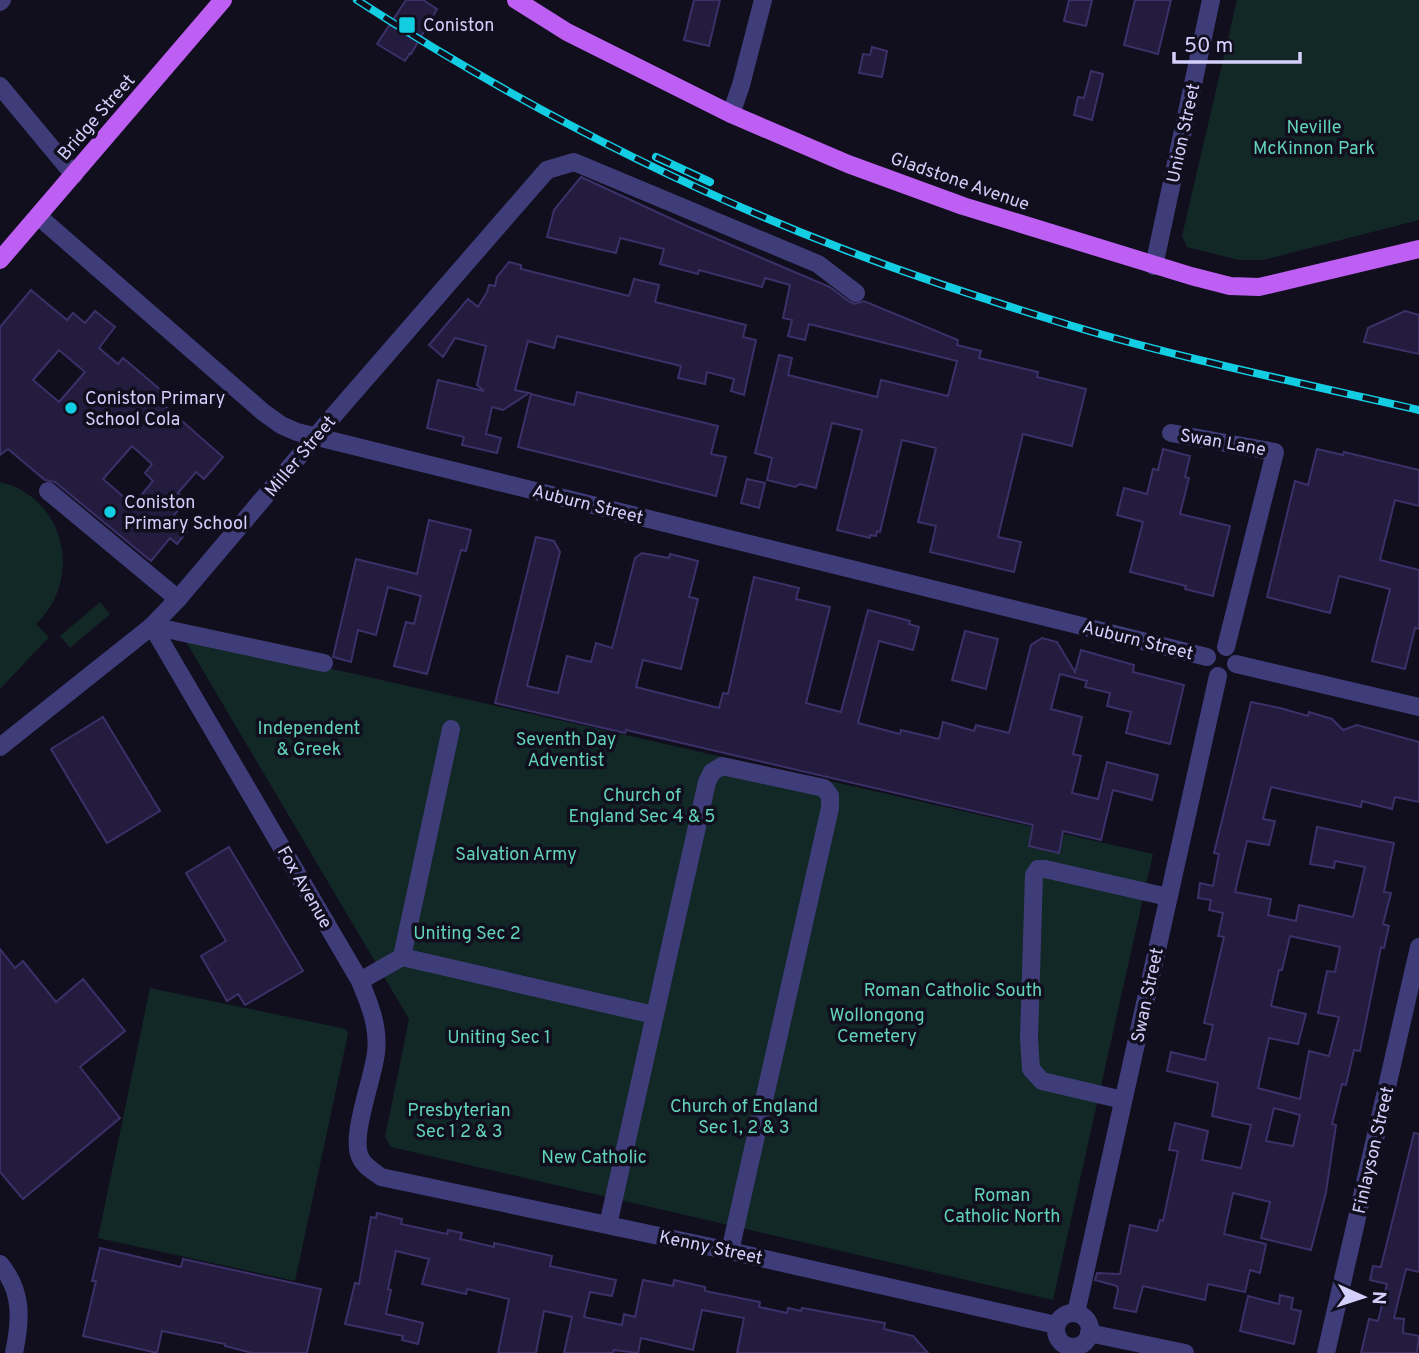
<svg xmlns="http://www.w3.org/2000/svg" width="1419" height="1353" font-family="Overpass,sans-serif">
<style>
.green{fill:#122827}
.building{fill:#231c3e;stroke:#3b3068;stroke-width:2;fill-rule:evenodd}
.lines{fill:none;stroke-linecap:round;stroke-linejoin:round}
.minor{stroke:#3f3d79;stroke-width:18}
.major{stroke:#bc5ff2;stroke-width:18}
.rail-casing{stroke:#13cee3;stroke-width:8}
.rail{stroke:#110e1e;stroke-width:5;stroke-dasharray:16;stroke-linecap:butt}
.poi-dot{fill:#13cee3;stroke:#110e1e;stroke-width:2.5}
.labels{text-anchor:middle;stroke-width:7;stroke-linejoin:round;paint-order:stroke}
.poi-label{font-size:18px;fill:#d4cffb;stroke:#110e1e;text-anchor:start}
.street-label{font-size:18px;fill:#d4cffb;stroke:#110e1e}
.park-label{font-size:18px;fill:#62d4b8;stroke:#110e1e}
</style>
<rect width="100%" height="100%" fill="#110e1e"/>
<!-- green -->
<g class="green">
<polygon points="1237,0 1419,0 1419,220 1263,260 1239,260 1187,247 1182,236"/>
<path d="M0,482C65,497 84,579 36,624L49,637L0,689Z"/>
<polygon points="100,602 110,614 70,648 60,636"/>
<polygon points="182,635 1153,854 1053,1300 391,1147 385,1137 409,1019"/>
<polygon points="150,988 346,1029 348,1034 295,1281 98,1238"/>
</g>
<!-- building -->
<g class="building">
<polygon points="406,0 423,0 437,9 411,54 410,53 405,61 377,44"/>
<polygon points="694,0 720,0 709,46 684,40"/>
<polygon points="1069,0 1092,0 1086,26 1064,21"/>
<polygon points="1135,0 1171,0 1158,54 1124,45"/>
<polygon points="872,47 887,51 882,77 859,73 863,54 870,55"/>
<polygon points="1091,71 1103,74 1092,120 1074,115 1078,97 1084,98"/>
<polygon points="581,177 689,227 830,287 850,302 855,304 864,301 958,340 957,345 981,351 979,358 1038,372 1037,377 1086,389 1072,446 1023,434 998,537 1021,542 1014,572 930,552 936,526 918,522 936,448 902,440 880,532 877,531 876,536 870,535 870,538 837,530 862,430 832,423 816,488 800,484 795,487 767,480 772,458 755,453 779,355 792,358 788,375 877,397 881,380 948,396 957,361 809,324 805,340 788,336 792,320 783,318 790,285 765,278 762,287 699,270 698,274 660,264 664,249 620,238 616,253 547,237 554,210"/>
<polygon points="509,262 521,265 521,269 629,296 634,279 659,285 655,302 746,325 743,337 756,340 744,395 731,391 734,379 707,372 705,384 678,378 681,366 557,336 554,348 528,341 515,390 529,393 503,410 492,407 486,434 501,438 497,453 462,445 464,437 427,428 438,380 484,391 477,385 486,346 455,338 443,357 429,345 468,299 478,307 487,292 489,285 495,286 497,277"/>
<path d="M31,290L67,320L73,313L85,323L95,311L115,327L99,348L118,364L123,358L163,392L157,399L223,457L204,479L196,472L178,493L185,499L182,502L184,504L174,515L180,520L177,524L187,532L177,544L170,538L151,561L55,482L45,480L8,449L0,455V327ZM59,350L85,372L59,402L33,380ZM132,446L152,464L145,473L153,481L133,505L103,479Z"/>
<polygon points="1405,311 1419,315 1419,354 1364,342 1368,328"/>
<polygon points="577,392 718,426 711,454 726,457 716,496 518,447 531,394 574,405"/>
<polygon points="1163,449 1190,456 1185,477 1189,478 1180,514 1230,526 1213,596 1185,589 1186,586 1130,572 1143,522 1117,515 1124,488 1147,494 1153,469 1158,470"/>
<polygon points="1317,449 1343,455 1344,452 1419,470 1419,506 1395,500 1380,560 1419,570 1419,629 1415,628 1405,669 1372,661 1390,589 1339,576 1330,613 1267,597 1295,481 1308,485"/>
<polygon points="747,479 765,483 759,508 741,503"/>
<polygon points="429,520 471,530 466,551 461,550 427,674 394,666 406,622 414,624 421,596 388,587 376,635 358,630 351,662 333,657 356,559 417,574"/>
<polygon points="536,537 554,541 560,552 527,686 558,693 567,656 591,662 596,643 612,648 635,558 642,553 669,558 670,554 698,561 689,597 698,599 681,669 643,660 636,687 719,708 723,693 728,694 754,577 799,588 796,599 830,607 806,703 841,712 868,610 910,621 909,624 919,627 913,650 879,641 858,723 900,734 901,730 939,739 943,722 974,731 976,725 1009,733 1031,645 1042,638 1057,642 1075,672 1081,650 1134,665 1133,672 1184,685 1170,744 1126,733 1131,712 1107,706 1110,693 1085,687 1087,681 1060,674 1051,709 1082,717 1073,754 1081,756 1072,793 1098,799 1107,762 1158,775 1152,800 1113,790 1101,840 1063,831 1059,853 1029,846 1033,825 626,730 625,733 495,703"/>
<polygon points="965,631 998,639 986,689 952,680"/>
<path d="M1251,702L1280,708L1308,716L1309,712L1332,719L1343,730L1357,725L1419,742V802L1395,797L1392,809L1362,801L1361,807L1271,787L1263,819L1275,821L1269,845L1247,841L1235,892L1271,899L1268,915L1296,921L1299,905L1353,917L1365,867L1335,861L1334,868L1310,864L1317,827L1394,843L1384,892L1391,893L1383,924L1389,926L1384,948L1381,947L1360,1051L1354,1050L1346,1085L1342,1084L1332,1124L1336,1125L1326,1192L1311,1250L1261,1238L1270,1202L1233,1193L1224,1234L1266,1244L1260,1273L1250,1270L1245,1292L1208,1284L1205,1300L1143,1286L1136,1312L1114,1308L1118,1290L1117,1286L1095,1280L1097,1273L1120,1274L1130,1225L1157,1231L1160,1220L1163,1221L1178,1151L1169,1150L1175,1123L1208,1131L1202,1160L1241,1168L1251,1125L1212,1116L1218,1083L1167,1071L1171,1052L1205,1060L1213,1025L1204,1023L1224,937L1218,936L1223,913L1209,910L1211,900L1198,898L1200,883L1213,886L1219,854L1214,853ZM1290,936L1340,947L1335,972L1327,971L1318,1013L1339,1017L1329,1056L1309,1051L1300,1099L1258,1088L1269,1038L1298,1044L1306,1014L1271,1006L1279,970H1282ZM1274,1108L1300,1115L1293,1146L1266,1141Z"/>
<polygon points="103,717 160,811 107,843 51,749"/>
<polygon points="229,847 303,971 245,1005 238,994 227,1001 201,956 226,941 186,873"/>
<polygon points="0,949 15,968 23,961 56,1002 83,979 125,1031 80,1067 120,1118 23,1199 0,1172"/>
<polygon points="1414,1133 1419,1134 1419,1272 1406,1269 1394,1318 1404,1319 1403,1333 1419,1336 1417,1353 1361,1353 1369,1319 1378,1321 1387,1284 1370,1280 1373,1266 1381,1267"/>
<polygon points="377,1213 402,1219 401,1224 447,1234 448,1230 462,1233 460,1239 494,1247 494,1243 552,1256 550,1266 616,1280 612,1296 590,1292 584,1317 622,1325 624,1314 635,1317 643,1280 673,1286 674,1280 705,1287 705,1291 760,1302 759,1307 787,1313 788,1308 801,1311 802,1308 885,1323 884,1329 913,1336 928,1353 737,1353 744,1318 702,1310 693,1350 641,1338 638,1353 614,1350 613,1353 564,1353 572,1317 544,1311 536,1353 498,1353 509,1299 467,1289 466,1294 422,1284 429,1259 396,1251 388,1289 391,1290 386,1314 423,1323 418,1344 402,1340 403,1336 345,1324 355,1283 359,1284 371,1217 376,1218"/>
<polygon points="100,1248 181,1267 183,1259 321,1289 307,1353 252,1353 225,1346 225,1344 162,1331 157,1353 83,1336 96,1281 92,1281"/>
<polygon points="1280,1295 1293,1298 1291,1309 1301,1311 1294,1344 1240,1331 1248,1296 1279,1304"/>
</g>
<g class="lines">
<!-- minor -->
<g class="minor">
<polyline points="0,2 2,0"/>
<polyline points="0,86 74,175"/>
<polyline points="731,114 741,85 763,0"/>
<polyline points="38,216 263,412 281,425 297,432 1207,657"/>
<polyline points="1154,266 1211,0"/>
<polyline points="1171,433 1275,452 1226,647"/>
<polyline points="48,491 178,599"/>
<path d="M152,626L360,981C370,1005 379,1027 376,1053C373,1078 352,1132 359,1154C362,1165 372,1170 381,1177L730,1251L1056,1325"/>
<polyline points="152,626 324,663"/>
<polyline points="1236,664 1419,707"/>
<polyline points="0,747 152,626 178,599 328,422 547,170 574,162 818,264 856,293"/>
<polyline points="402,957 451,729"/>
<polyline points="360,981 402,957 654,1015"/>
<polyline points="1123,1100 1042,1081 1031,1069 1029,1038 1034,875 1038,869 1045,869 1168,897"/>
<polyline points="608,1225 707,782 712,772 722,766 824,788 830,796 830,808 730,1251"/>
<path d="M0,1264C23,1292 21,1319 14,1353"/>
<polyline points="1076,1313 1218,676"/>
<circle cx="1073" cy="1330" r="17"/>
<polyline points="1089,1333 1185,1353"/>
<polyline points="1326,1353 1419,947"/>
</g>
<!-- major -->
<g class="major">
<polyline points="516,0 567,32 731,114 848,164 963,206 1191,276 1230,286 1259,287 1419,249"/>
<polyline points="0,260 223,0"/>
</g>
<defs>
<g id="rail">
<path d="M357,0C510,99 673,184 843,249C913,276 984,299 1056,321C1175,358 1298,382 1419,410"/>
<polyline points="656,157 710,182"/>
</g>
</defs>
<!-- rail casing -->
<use href="#rail" class="rail-casing"/>
<!-- rail -->
<use href="#rail" class="rail"/>
</g>
<!-- markers -->
<g class="poi-dot">
<rect x="398" y="16" width="18" height="18" rx="3.5"/>
<circle cx="71" cy="408" r="7"/>
<circle cx="110" cy="512" r="7"/>
</g>
<g class="labels">
<!-- poi labels -->
<g class="poi-label">
<text x="423" y="31">Coniston</text>
<text x="85" y="404">Coniston Primary<tspan x="85" dy="21">School Cola</tspan></text>
<text x="124" y="508">Coniston<tspan x="124" dy="21">Primary School</tspan></text>
</g>
<!-- street labels -->
<g class="street-label">
<text transform="translate(96 117) rotate(-49)" y="6">Bridge Street</text>
<text transform="translate(1183 133) rotate(-78)" y="6">Union Street</text>
<text transform="translate(960 181) rotate(19)" y="6">Gladstone Avenue</text>
<text transform="translate(1223 442) rotate(10)" y="6">Swan Lane</text>
<text transform="translate(300 456) rotate(-50)" y="6">Miller Street</text>
<text transform="translate(588 504) rotate(14)" y="6">Auburn Street</text>
<text transform="translate(1138 640) rotate(14)" y="6">Auburn Street</text>
<text transform="translate(305 887) rotate(60)" y="6">Fox Avenue</text>
<text transform="translate(1147 995) rotate(-78)" y="6">Swan Street</text>
<text transform="translate(1373 1150) rotate(-77)" y="6">Finlayson Street</text>
<text transform="translate(711 1247) rotate(12)" y="6">Kenny Street</text>
</g>
<!-- park labels -->
<g class="park-label">
<text x="1314" y="133">Neville<tspan x="1314" dy="21">McKinnon Park</tspan></text>
<text x="309" y="734">Independent<tspan x="309" dy="21">&amp; Greek</tspan></text>
<text x="566" y="745">Seventh Day<tspan x="566" dy="21">Adventist</tspan></text>
<text x="642" y="801">Church of<tspan x="642" dy="21">England Sec 4 &amp; 5</tspan></text>
<text x="516" y="860">Salvation Army</text>
<text x="467" y="939">Uniting Sec 2</text>
<text x="953" y="996">Roman Catholic South</text>
<text x="877" y="1021">Wollongong<tspan x="877" dy="21">Cemetery</tspan></text>
<text x="499" y="1043">Uniting Sec 1</text>
<text x="744" y="1112">Church of England<tspan x="744" dy="21">Sec 1, 2 &amp; 3</tspan></text>
<text x="459" y="1116">Presbyterian<tspan x="459" dy="21">Sec 1 2 &amp; 3</tspan></text>
<text x="594" y="1163">New Catholic</text>
<text x="1002" y="1201">Roman<tspan x="1002" dy="21">Catholic North</tspan></text>
</g>
</g>
<!-- north arrow -->
<g transform="translate(1363 1297) rotate(93)" stroke="#110e1e" stroke-width="5" paint-order="stroke">
<path d="M0-5L12 26L0 18L-12 26Z" fill="#d4cffb"/>
<text y="-10" font-size="19" font-weight="bold" text-anchor="middle" fill="#d4cffb">N</text>
</g>
<!-- scale -->
<path d="M1174 52v10h126v-10" fill="none" stroke="#d4cffb" stroke-width="3.5"/>
<text x="1184" y="52" font-size="21" fill="#d4cffb" stroke="#110e1e" stroke-width="5" paint-order="stroke">50 m</text>
</svg>
